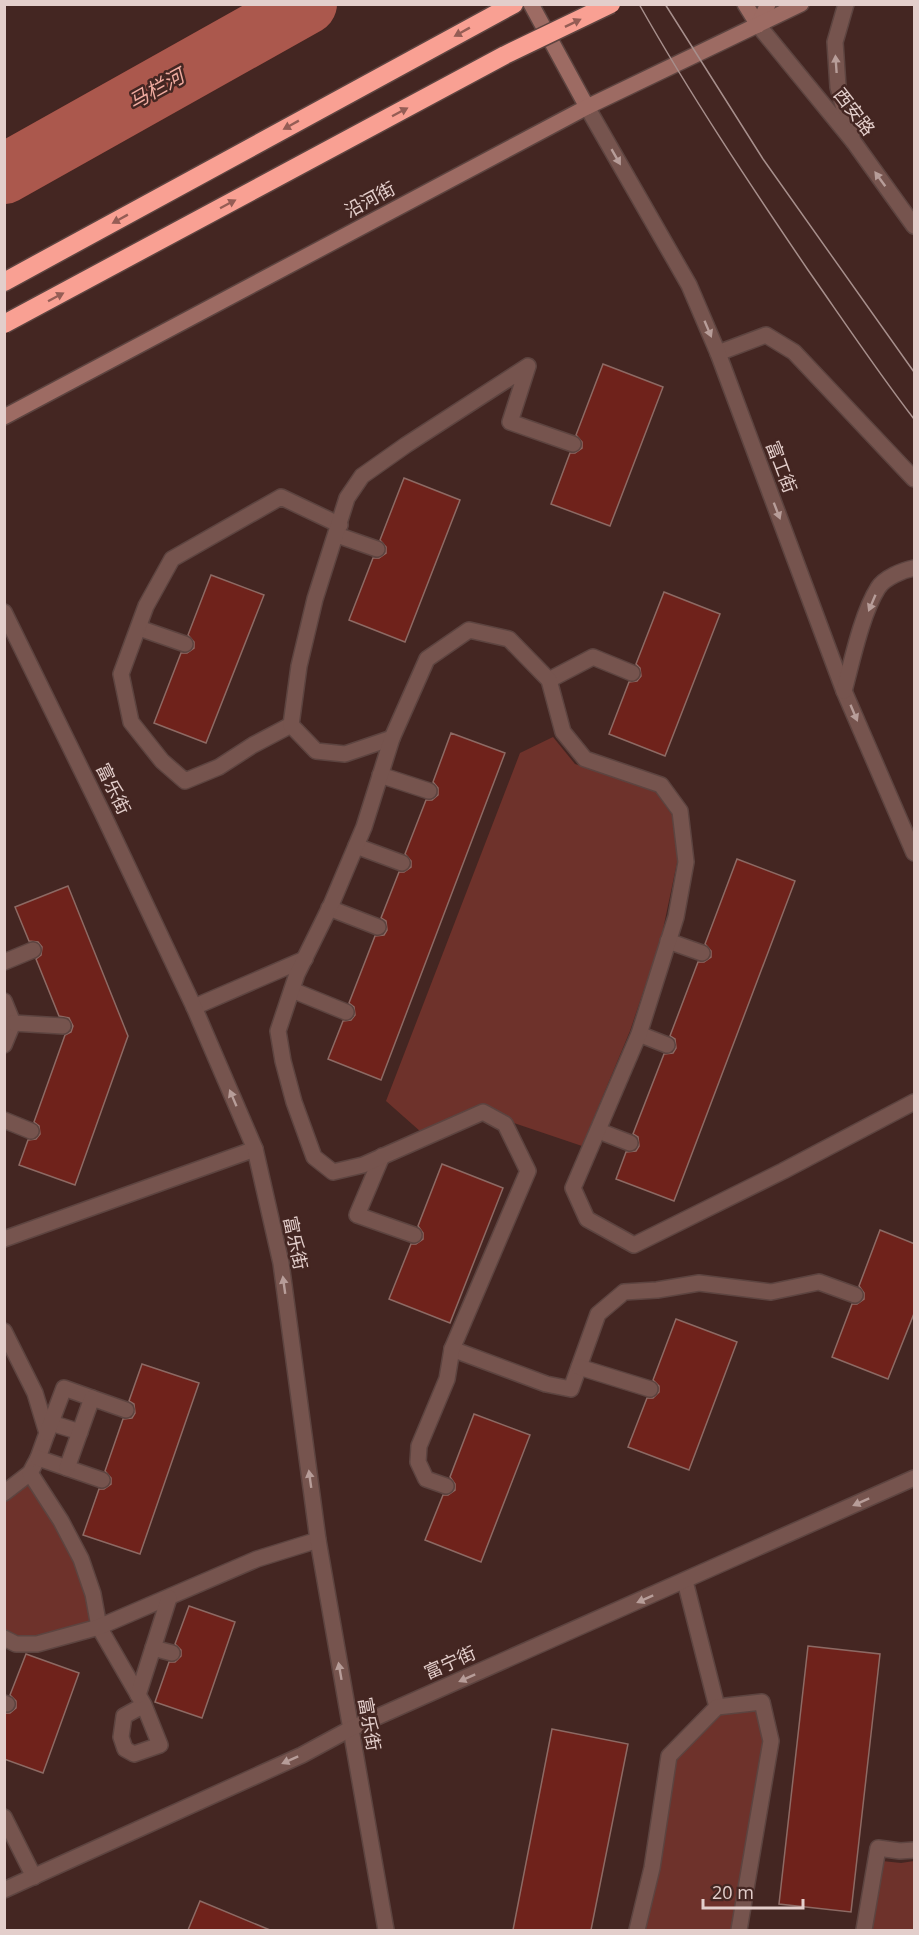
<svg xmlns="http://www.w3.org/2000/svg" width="919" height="1935" font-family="'Open Sans','Noto Sans SC',sans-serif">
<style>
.green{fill:#6e322b}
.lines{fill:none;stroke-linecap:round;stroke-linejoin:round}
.river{stroke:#ab584d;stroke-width:60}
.building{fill:#6f221b;stroke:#8d6a64;stroke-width:1.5}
.lane-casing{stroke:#5d4440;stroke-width:18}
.street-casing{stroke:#5d4440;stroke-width:18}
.secondary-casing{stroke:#5d4440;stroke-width:18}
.highway-casing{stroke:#5d4440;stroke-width:21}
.lane{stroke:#76544e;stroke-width:15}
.street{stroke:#76544e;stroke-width:15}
.secondary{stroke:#9d6b63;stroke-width:15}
.highway{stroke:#f9a093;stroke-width:18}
.tram{stroke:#a78f8c;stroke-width:1.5}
.highway-bridge-casing{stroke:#5d4440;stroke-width:21;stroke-linecap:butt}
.highway-bridge{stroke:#f9a093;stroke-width:18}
.oneway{fill:#955d55}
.oneway2{fill:#b79d99}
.labels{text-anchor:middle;stroke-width:5;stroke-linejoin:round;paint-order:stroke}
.street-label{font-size:18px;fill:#e3cecb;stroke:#442622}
.water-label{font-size:20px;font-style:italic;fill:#f0aba0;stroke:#442622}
</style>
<rect width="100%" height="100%" fill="#442622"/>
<!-- green -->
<g class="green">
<polygon points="553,737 575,764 655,790 672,815 678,858 661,939 630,1031 582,1146 508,1121 482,1107 421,1132 386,1101 520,753"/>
<polygon points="30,1479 79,1561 96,1626 37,1642 5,1635 4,1498"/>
<polygon points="759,1707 767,1739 736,1930 638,1930 672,1760 717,1710"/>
<polygon points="882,1861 901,1863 914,1861 914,1930 871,1930"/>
</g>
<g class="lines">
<!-- river -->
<polyline class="river" points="4,174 307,4"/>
</g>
<!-- building -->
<g class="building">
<polygon points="603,364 663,387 610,526 551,504 570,453 575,453 582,448 582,442 576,435"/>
<polygon points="404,478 460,500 405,642 349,620 373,558 379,558 386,553 386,547 380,540"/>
<polygon points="211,575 264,595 206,743 154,723 181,653 187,653 194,648 194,642 188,635"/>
<polygon points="664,592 720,614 665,756 609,734 629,682 637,681 641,676 640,668 636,664"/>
<polygon points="451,733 505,753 381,1080 328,1059 343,1021 351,1020 355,1015 354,1007 349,1003 375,936 384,935 387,930 386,921 381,918 399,872 404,872 411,867 411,861 405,854 426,800 432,800 438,795 438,788 433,782"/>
<polygon points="737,859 795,881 674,1201 616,1179 626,1152 636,1151 639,1146 638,1137 633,1134 664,1054 673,1053 676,1048 675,1039 670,1036 698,962 704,962 711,957 711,951 705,944"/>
<polygon points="68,886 128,1036 75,1185 19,1165 28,1140 36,1139 40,1134 39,1126 34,1122 65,1035 71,1032 73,1026 69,1018 59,1016 36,959 41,955 42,947 38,942 29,941 15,907"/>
<polygon points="442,1164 503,1188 450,1323 389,1299 411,1244 416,1244 423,1239 423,1233 418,1226"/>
<polygon points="880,1230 915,1244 915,1311 888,1379 832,1357 852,1304 857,1304 864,1299 864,1293 859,1286"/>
<polygon points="676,1319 737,1342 689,1470 628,1447 647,1398 653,1398 659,1392 659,1386 653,1380"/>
<polygon points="142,1364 199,1383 140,1554 83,1535 99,1489 104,1489 111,1484 111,1478 105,1471 123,1419 132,1418 135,1413 134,1404 129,1401"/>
<polygon points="474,1414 530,1435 481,1562 425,1540 443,1495 448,1495 455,1490 455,1484 450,1477"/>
<polygon points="189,1606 235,1622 202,1718 155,1702 169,1662 175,1662 181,1656 181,1650 175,1644"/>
<polygon points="808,1646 880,1654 851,1912 779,1904"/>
<polygon points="26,1654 79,1673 43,1773 4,1759 4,1713 10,1713 16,1708 16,1701 10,1695"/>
<polygon points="552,1729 628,1744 591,1930 513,1930"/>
<polygon points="200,1901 270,1930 188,1930"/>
</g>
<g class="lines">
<defs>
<g id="lane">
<polyline points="846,4 835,42 838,87 853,141"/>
<polyline points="718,353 766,335 794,352 914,479"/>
<polyline points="337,535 377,549"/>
<polyline points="139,628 185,644"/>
<polyline points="549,680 593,657 632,673"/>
<polyline points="291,725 253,745 219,767 185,781 162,761 131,722 121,674 146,606 172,559 281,497 340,525"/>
<polyline points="392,738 345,754 316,751 291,725 299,666 315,599 347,498 362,476 406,445 528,366 510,422 573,444"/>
<polyline points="380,775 429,791"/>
<polyline points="356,846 402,863"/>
<polyline points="329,908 378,927"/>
<polyline points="668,941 702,953"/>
<polyline points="4,962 33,950"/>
<polyline points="292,990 346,1012"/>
<polyline points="4,1001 13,1023 4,1045"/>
<polyline points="194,1007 305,959"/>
<polyline points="13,1023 63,1026"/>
<polyline points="639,1034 667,1045"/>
<polyline points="4,1120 31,1131"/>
<polyline points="599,1131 630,1143"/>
<polyline points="382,1156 357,1215 414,1235"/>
<polyline points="4,1239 255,1149"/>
<polyline points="4,1331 35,1393 47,1433 38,1458 30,1473 4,1493"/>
<polyline points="452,1349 546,1384 571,1389 598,1314 624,1292 657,1290 699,1283 771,1292 819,1282 855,1295"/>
<polyline points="579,1367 650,1389"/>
<polyline points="51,1423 80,1432"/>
<polyline points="47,1433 64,1388 92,1398"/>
<polyline points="38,1458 102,1480"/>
<polyline points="67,1468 92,1398 126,1410"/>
<polyline points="30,1473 61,1521 81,1559 93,1594 99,1627 144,1705 160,1745 134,1754 125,1749 121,1737 124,1716 144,1705"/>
<polyline points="446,1486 426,1479 418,1462 419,1446 447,1379 452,1349 528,1171 505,1124 483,1112 363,1165 333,1172 314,1157 294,1102 283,1061 278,1031 297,974 331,905 364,827 392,738 427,659 469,630 509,639 549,680 563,732 585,759 661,785 680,811 686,862 676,917 639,1034 573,1188 587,1219 634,1245 783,1171 914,1102"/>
<polyline points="685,1581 717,1707"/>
<polyline points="4,1638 16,1644 37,1644 99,1627 257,1559 318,1540"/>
<polyline points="153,1648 172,1653"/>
<polyline points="138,1695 169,1598"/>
<polyline points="4,1703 7,1704"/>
<polyline points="4,1817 34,1877"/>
<polyline points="637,1930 652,1868 669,1756 717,1707 762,1702 771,1741 739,1930"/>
<polyline points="864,1930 878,1848 900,1851 914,1850"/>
</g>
<g id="street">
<polyline points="758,25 853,141 914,226"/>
<polyline points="587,107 689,285 718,353 844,691 914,853"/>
<polyline points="4,612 102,812 194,1007 255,1149 281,1263 318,1540 386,1930"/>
<path d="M844,691C852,661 862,613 878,588C884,578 903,570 914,568"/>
<polyline points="4,1890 302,1755 350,1729 914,1478"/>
</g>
<g id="secondary">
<polyline points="531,4 587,107"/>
<polyline points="745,4 758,25"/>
<polyline points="758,25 768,4"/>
<polyline points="4,417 587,107 801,4"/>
</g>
<polyline id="highway" points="4,282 514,4"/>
</defs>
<!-- lane casing -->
<use href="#lane" class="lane-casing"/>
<!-- street casing -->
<use href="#street" class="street-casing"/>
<!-- secondary casing -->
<use href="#secondary" class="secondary-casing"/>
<!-- highway casing -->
<use href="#highway" class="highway-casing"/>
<!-- lane -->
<use href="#lane" class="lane"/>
<!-- street -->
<use href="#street" class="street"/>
<!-- secondary -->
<use href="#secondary" class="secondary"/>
<!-- highway -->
<use href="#highway" class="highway"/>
<!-- tram -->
<g class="tram">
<path d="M639,4C691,96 749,183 808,270C843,320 877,371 914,419"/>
<polyline points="665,4 763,159 914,372"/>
</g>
<defs>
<polyline id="highway-bridge" points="4,324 505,55 611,4"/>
</defs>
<!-- highway-bridge casing -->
<use href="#highway-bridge" class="highway-bridge-casing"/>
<!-- highway-bridge -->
<use href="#highway-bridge" class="highway-bridge"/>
</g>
<!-- one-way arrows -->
<defs><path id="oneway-solid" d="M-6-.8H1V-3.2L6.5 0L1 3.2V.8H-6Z" transform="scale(1.5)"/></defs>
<g class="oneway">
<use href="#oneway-solid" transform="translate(573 23) rotate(-26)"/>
<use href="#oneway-solid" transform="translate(462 32) rotate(151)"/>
<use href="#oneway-solid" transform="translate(400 112) rotate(-28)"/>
<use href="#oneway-solid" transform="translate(291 125) rotate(151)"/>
<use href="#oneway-solid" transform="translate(228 204) rotate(-28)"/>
<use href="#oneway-solid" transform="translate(120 219) rotate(151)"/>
<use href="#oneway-solid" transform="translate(56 297) rotate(-28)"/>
</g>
<g class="oneway2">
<use href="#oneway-solid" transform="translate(836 64) rotate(-94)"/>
<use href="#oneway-solid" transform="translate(616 157) rotate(60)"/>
<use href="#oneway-solid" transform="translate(880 179) rotate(-126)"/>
<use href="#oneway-solid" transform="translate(708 329) rotate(67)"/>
<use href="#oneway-solid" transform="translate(777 511) rotate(69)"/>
<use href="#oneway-solid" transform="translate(872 603) rotate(113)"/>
<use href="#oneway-solid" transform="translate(854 713) rotate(67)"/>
<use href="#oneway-solid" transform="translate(233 1098) rotate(-113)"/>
<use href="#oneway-solid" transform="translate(284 1285) rotate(-98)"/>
<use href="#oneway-solid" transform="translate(310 1479) rotate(-98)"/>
<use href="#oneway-solid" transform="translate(861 1502) rotate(156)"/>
<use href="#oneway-solid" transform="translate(645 1599) rotate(156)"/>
<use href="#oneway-solid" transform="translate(340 1671) rotate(-100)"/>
<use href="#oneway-solid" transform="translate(467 1678) rotate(156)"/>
<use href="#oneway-solid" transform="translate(290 1760) rotate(156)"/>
</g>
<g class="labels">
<!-- street labels -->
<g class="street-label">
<text transform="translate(854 112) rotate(52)" y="6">西安路</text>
<text transform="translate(370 200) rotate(-28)" y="6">沿河街</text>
<text transform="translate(781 467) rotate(69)" y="6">富工街</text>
<text transform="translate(113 789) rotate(64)" y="6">富乐街</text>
<text transform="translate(295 1243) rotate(78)" y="6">富乐街</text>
<text transform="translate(450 1663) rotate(-24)" y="6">富宁街</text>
<text transform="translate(369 1724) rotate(80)" y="6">富乐街</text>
</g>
<!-- water labels -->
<g class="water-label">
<text transform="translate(156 89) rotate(-29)" y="7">马栏河</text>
</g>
</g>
<!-- border -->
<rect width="919" height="1935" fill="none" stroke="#e3cecb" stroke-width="12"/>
<!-- scale -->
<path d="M703 1899v9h100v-9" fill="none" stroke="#e3cecb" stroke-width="3"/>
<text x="712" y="1899" font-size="18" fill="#e3cecb" stroke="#442622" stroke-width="4.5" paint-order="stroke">20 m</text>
</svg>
